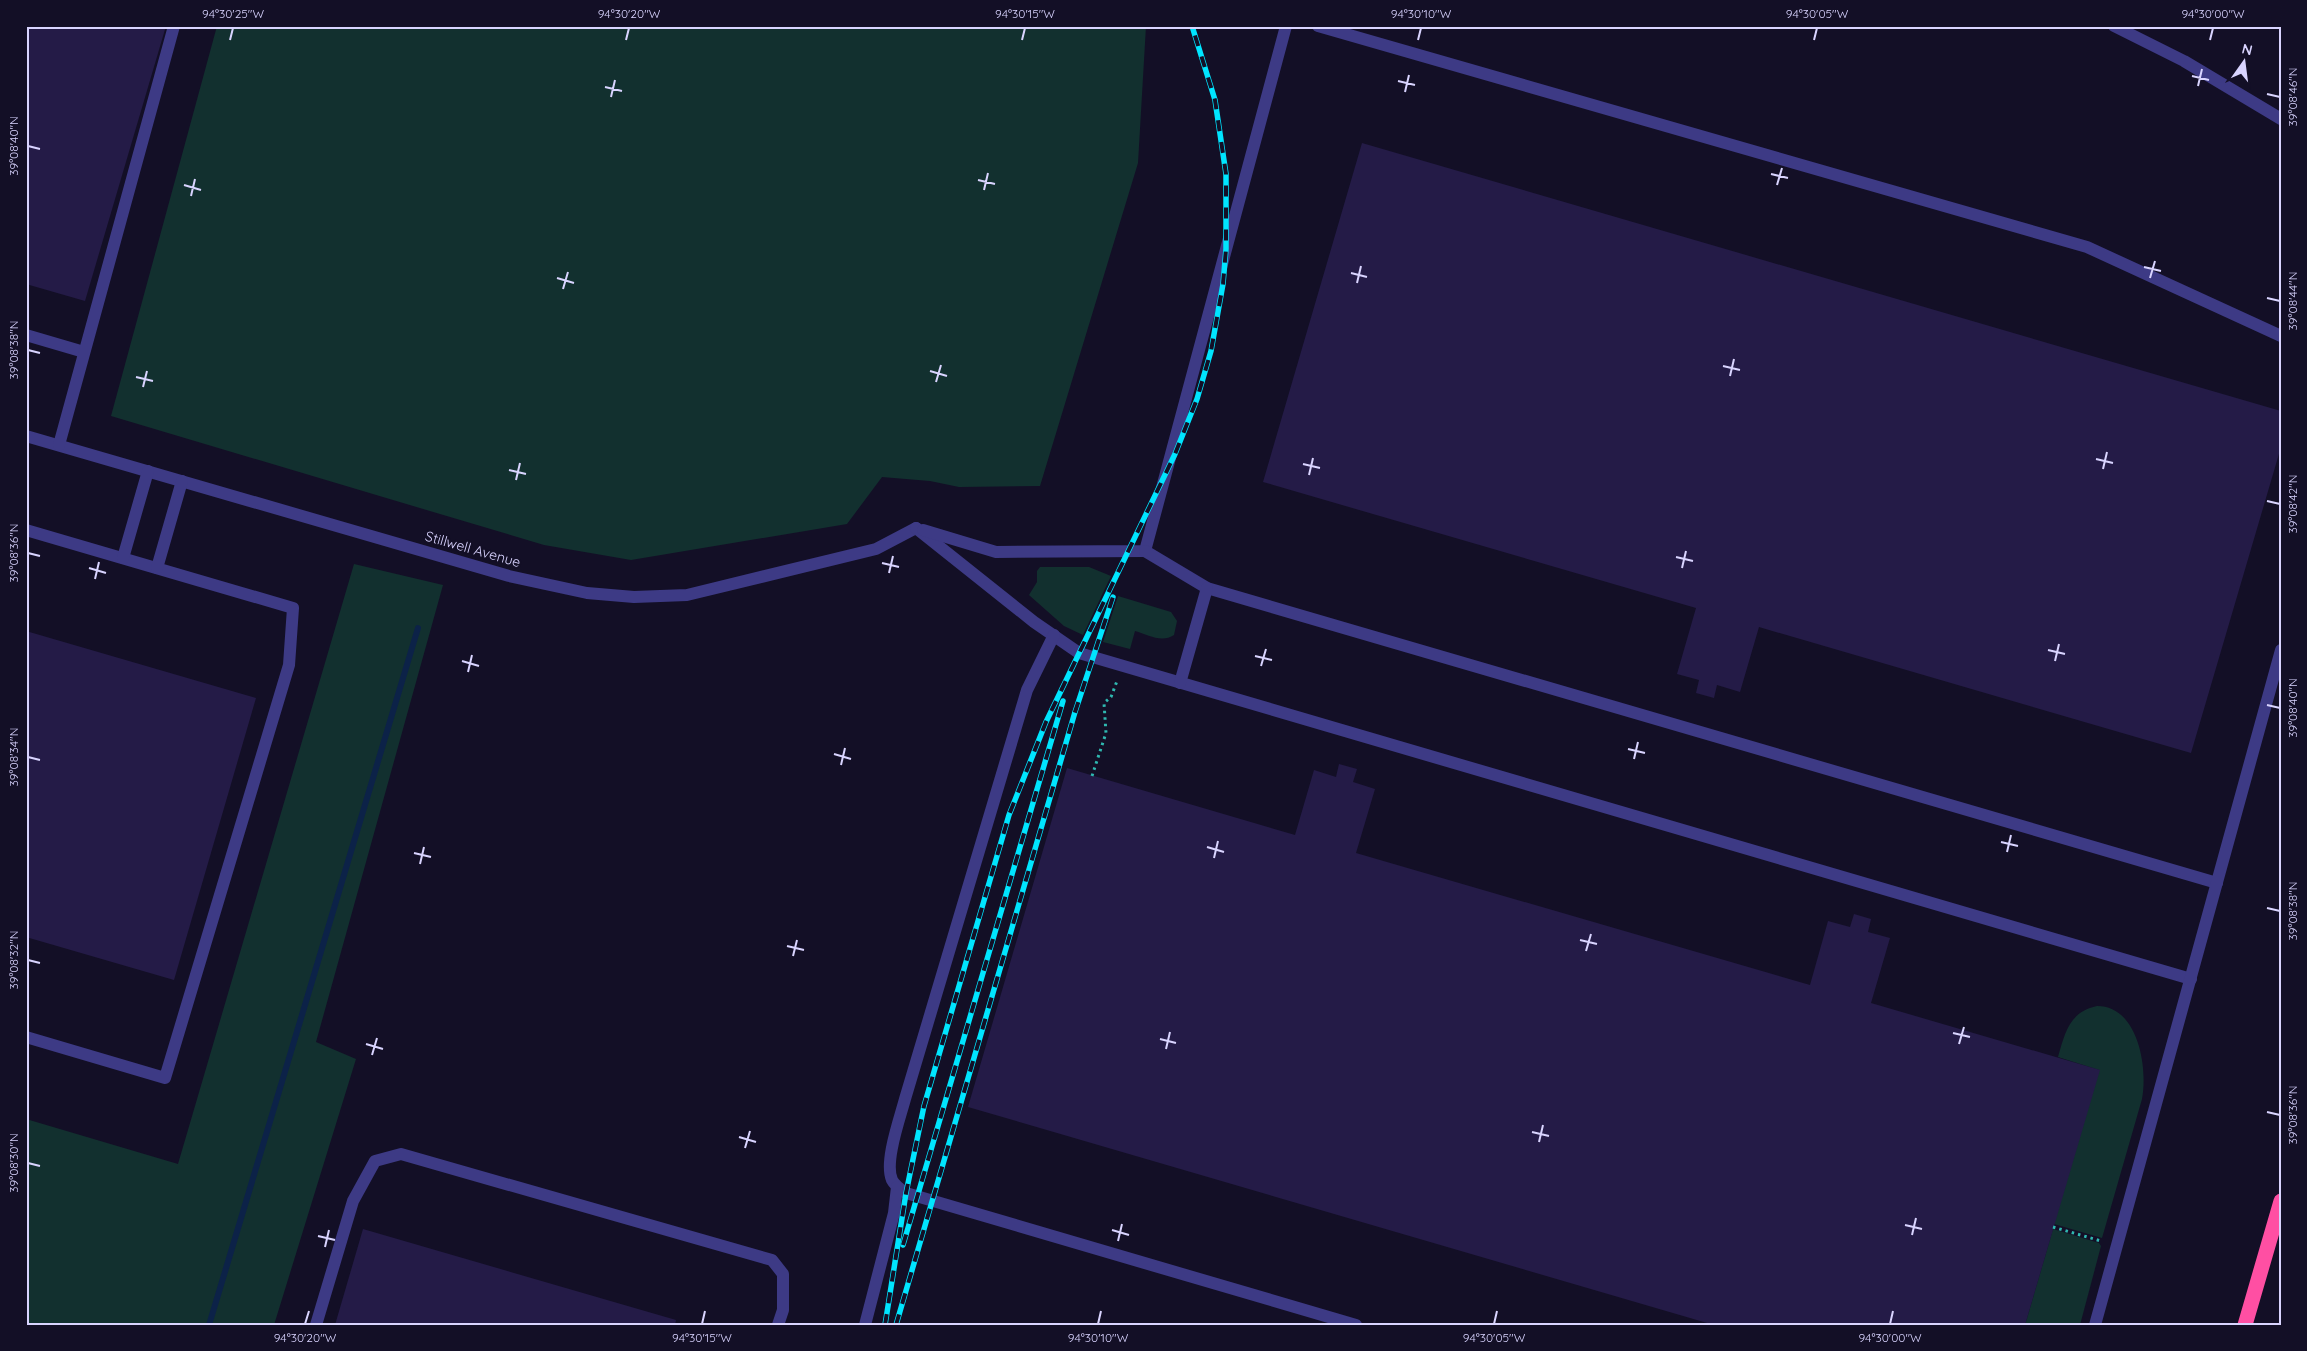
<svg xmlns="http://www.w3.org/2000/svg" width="2307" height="1351" font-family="Quicksand,sans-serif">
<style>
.green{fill:#12302f}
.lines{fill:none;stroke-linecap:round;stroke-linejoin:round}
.stream{stroke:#0c2248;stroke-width:6}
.building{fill:#241b47}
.path{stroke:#2fb8b0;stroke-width:3;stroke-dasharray:2.5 4;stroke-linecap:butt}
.minor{stroke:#3d3a85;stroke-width:12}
.highway{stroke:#ff4fa3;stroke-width:15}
.rail-casing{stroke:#00e5ff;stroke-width:5.5}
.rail{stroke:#130f26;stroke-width:4;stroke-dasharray:11;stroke-linecap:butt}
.ticks{fill:none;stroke:#d9d4ff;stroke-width:2}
.labels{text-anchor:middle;stroke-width:4;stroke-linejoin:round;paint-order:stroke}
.street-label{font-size:14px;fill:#d9d4ff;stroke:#130f26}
.neatline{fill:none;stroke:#d9d4ff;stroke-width:2}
.ticks-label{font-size:12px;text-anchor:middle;fill:#d9d4ff}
</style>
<rect width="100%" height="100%" fill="#130f26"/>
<!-- green -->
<g class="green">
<polygon points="217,26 1146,26 1138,163 1040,486 959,487 930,481 882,477 847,524 631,560 544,545 111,416"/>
<polygon points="354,564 443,585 316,1042 356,1059 274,1325 26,1325 26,1119 178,1164"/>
<polygon points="1040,567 1089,567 1111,576 1083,635 1064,626 1029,595 1037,582 1037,571"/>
<path d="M1118,596L1171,612L1177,621L1174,635C1162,643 1148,635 1135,631L1130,649L1103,642Z"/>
<path d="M2097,1006C2138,1006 2148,1067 2142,1099L2102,1238L2054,1224L2099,1070L2058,1057C2065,1033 2069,1012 2097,1006Z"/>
<polygon points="2053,1229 2099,1243 2101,1246 2080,1325 2025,1325"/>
</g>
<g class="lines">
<!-- stream -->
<polyline class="stream" points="209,1325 418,628"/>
</g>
<!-- building -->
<g class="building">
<polygon points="26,26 166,26 85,301 26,284"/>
<polygon points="1362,143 2281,411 2281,447 2191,753 1759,627 1740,692 1717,685 1714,698 1696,693 1699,680 1677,674 1696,608 1263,482"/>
<polygon points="26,631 256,698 174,980 26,937"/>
<polygon points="1339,764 1357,769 1353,782 1375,789 1356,853 1810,985 1828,921 1850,927 1854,914 1871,919 1868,932 1890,938 1871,1003 2100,1070 2025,1325 1714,1325 968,1107 1067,768 1295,835 1314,770 1336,777"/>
<polygon points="363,1229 676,1320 675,1325 335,1325"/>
</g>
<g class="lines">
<!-- path -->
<g class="path">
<polyline points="1092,776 1106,733 1104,703 1111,697 1117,681"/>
<polyline points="2053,1227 2101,1241"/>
</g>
<!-- minor -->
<g class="minor">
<polyline points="1318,26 2087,247 2281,336"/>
<polyline points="2114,26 2184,61 2281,119"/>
<polyline points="26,335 84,352"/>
<polyline points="26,436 509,576 587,593 634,597 687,595 876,549 916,528"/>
<polyline points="59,445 174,26"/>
<polyline points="916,528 1034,622 1079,653 2191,979"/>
<polyline points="26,530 293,608 289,665 165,1078 26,1037"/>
<polyline points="923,530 996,552 1145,551 1286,26"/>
<polyline points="1145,551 1207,588 2217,883"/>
<polyline points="123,558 148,471"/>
<polyline points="157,568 182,481"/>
<path d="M1054,635L1027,690L905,1099C900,1118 884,1162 892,1180C895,1186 900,1189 906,1193L1356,1325"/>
<polyline points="1180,683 1207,588"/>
<polyline points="316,1325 353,1201 375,1161 401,1154 772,1260 783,1274 783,1310 778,1325"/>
<polyline points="865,1325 894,1213 897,1187"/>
<polyline points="2095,1325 2281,650"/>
</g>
<!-- highway -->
<polyline class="highway" points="2245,1325 2281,1201"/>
<defs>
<g id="rail">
<polyline points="903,1245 1063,701"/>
<polyline points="885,1325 906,1193 924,1106 1009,815 1046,722 1175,454 1197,399 1211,351 1223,284 1226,249 1226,174 1215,100 1192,26"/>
<polyline points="896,1325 1075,712 1113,597"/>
</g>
</defs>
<!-- rail casing -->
<use href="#rail" class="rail-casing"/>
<!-- rail -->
<use href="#rail" class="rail"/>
</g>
<!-- ticks -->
<path class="ticks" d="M230,40L233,28M626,40L629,28M1022,40L1025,28M1418,40L1421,28M1814,40L1817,28M2210,40L2213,28M2192,76L2209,80M1398,81L1415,85M2198,86L2202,69M605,87L622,91M1405,92L1409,75M2267,94L2280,97M611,97L615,80M28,146L40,149M1771,174L1788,178M978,180L995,184M184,185L201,190M1777,185L1782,168M984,190L988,173M191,196L195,179M2144,267L2161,271M1351,273L1367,277M557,278L574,283M2150,278L2155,261M1357,283L1361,266M563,289L568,272M2267,298L2280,301M28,350L40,353M1723,366L1740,370M930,371L947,376M1730,376L1734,359M136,377L153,381M936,382L941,365M143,387L147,371M2096,459L2113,463M1303,464L1320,468M2103,469L2107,452M509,470L526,474M1309,475L1313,458M516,480L520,463M2267,501L2280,504M28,553L40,556M1676,557L1693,561M882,563L899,567M89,568L106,573M1682,568L1686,551M889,573L893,556M95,579L99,562M2048,650L2065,654M1255,656L1272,660M462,661L479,666M2055,661L2059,644M1261,666L1266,649M468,672L472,655M2267,705L2280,708M1628,749L1645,753M834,754L851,759M28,757L40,760M1634,759L1638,742M841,765L845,748M2001,842L2018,846M1207,847L1224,852M2007,852L2011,835M414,853L431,857M1214,858L1218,841M420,864L424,847M2267,908L2280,911M1580,940L1597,944M787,946L804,950M1586,951L1591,934M793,956L797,940M28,960L40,963M1953,1033L1970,1037M1160,1039L1176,1043M366,1044L383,1049M1959,1044L1964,1027M1166,1049L1170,1032M372,1055L377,1038M2267,1112L2280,1115M1532,1132L1549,1136M739,1137L756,1142M1539,1142L1543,1125M745,1148L750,1131M28,1163L40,1166M1905,1225L1922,1229M1112,1230L1129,1235M1912,1235L1916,1218M318,1236L335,1240M1118,1241L1122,1224M325,1247L329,1230M305,1324L309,1311M702,1324L705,1311M1098,1324L1101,1311M1494,1324L1497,1311M1890,1324L1893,1311"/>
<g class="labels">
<!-- street labels -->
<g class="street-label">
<text transform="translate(473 549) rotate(16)" y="5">Stillwell Avenue</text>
</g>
</g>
<!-- border -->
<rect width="2307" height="1351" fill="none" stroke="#130f26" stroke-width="55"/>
<!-- north arrow -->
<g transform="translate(2244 62) rotate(14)" stroke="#130f26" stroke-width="4" paint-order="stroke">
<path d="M0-4L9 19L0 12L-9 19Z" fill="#d9d4ff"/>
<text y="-8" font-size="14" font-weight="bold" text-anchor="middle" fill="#d9d4ff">N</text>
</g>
<rect x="28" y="28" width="2252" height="1296" class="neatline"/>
<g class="ticks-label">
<text x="233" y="18">94°30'25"W</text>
<text x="629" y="18">94°30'20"W</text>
<text x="1025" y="18">94°30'15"W</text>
<text x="1421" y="18">94°30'10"W</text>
<text x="1817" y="18">94°30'05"W</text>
<text x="2213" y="18">94°30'00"W</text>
<text transform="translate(2293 97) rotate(-90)" y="4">39°08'46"N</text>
<text transform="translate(14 146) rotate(-90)" y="4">39°08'40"N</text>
<text transform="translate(2293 301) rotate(-90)" y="4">39°08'44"N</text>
<text transform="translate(14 350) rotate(-90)" y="4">39°08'38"N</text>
<text transform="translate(2293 504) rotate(-90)" y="4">39°08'42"N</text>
<text transform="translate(14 553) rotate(-90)" y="4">39°08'36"N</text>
<text transform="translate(2293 708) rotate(-90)" y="4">39°08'40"N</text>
<text transform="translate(14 757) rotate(-90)" y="4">39°08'34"N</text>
<text transform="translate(2293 911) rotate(-90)" y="4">39°08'38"N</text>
<text transform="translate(14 960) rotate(-90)" y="4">39°08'32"N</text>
<text transform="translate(2293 1115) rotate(-90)" y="4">39°08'36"N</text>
<text transform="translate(14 1163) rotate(-90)" y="4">39°08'30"N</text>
<text x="305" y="1342">94°30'20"W</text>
<text x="702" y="1342">94°30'15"W</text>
<text x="1098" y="1342">94°30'10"W</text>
<text x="1494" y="1342">94°30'05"W</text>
<text x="1890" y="1342">94°30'00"W</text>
</g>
</svg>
